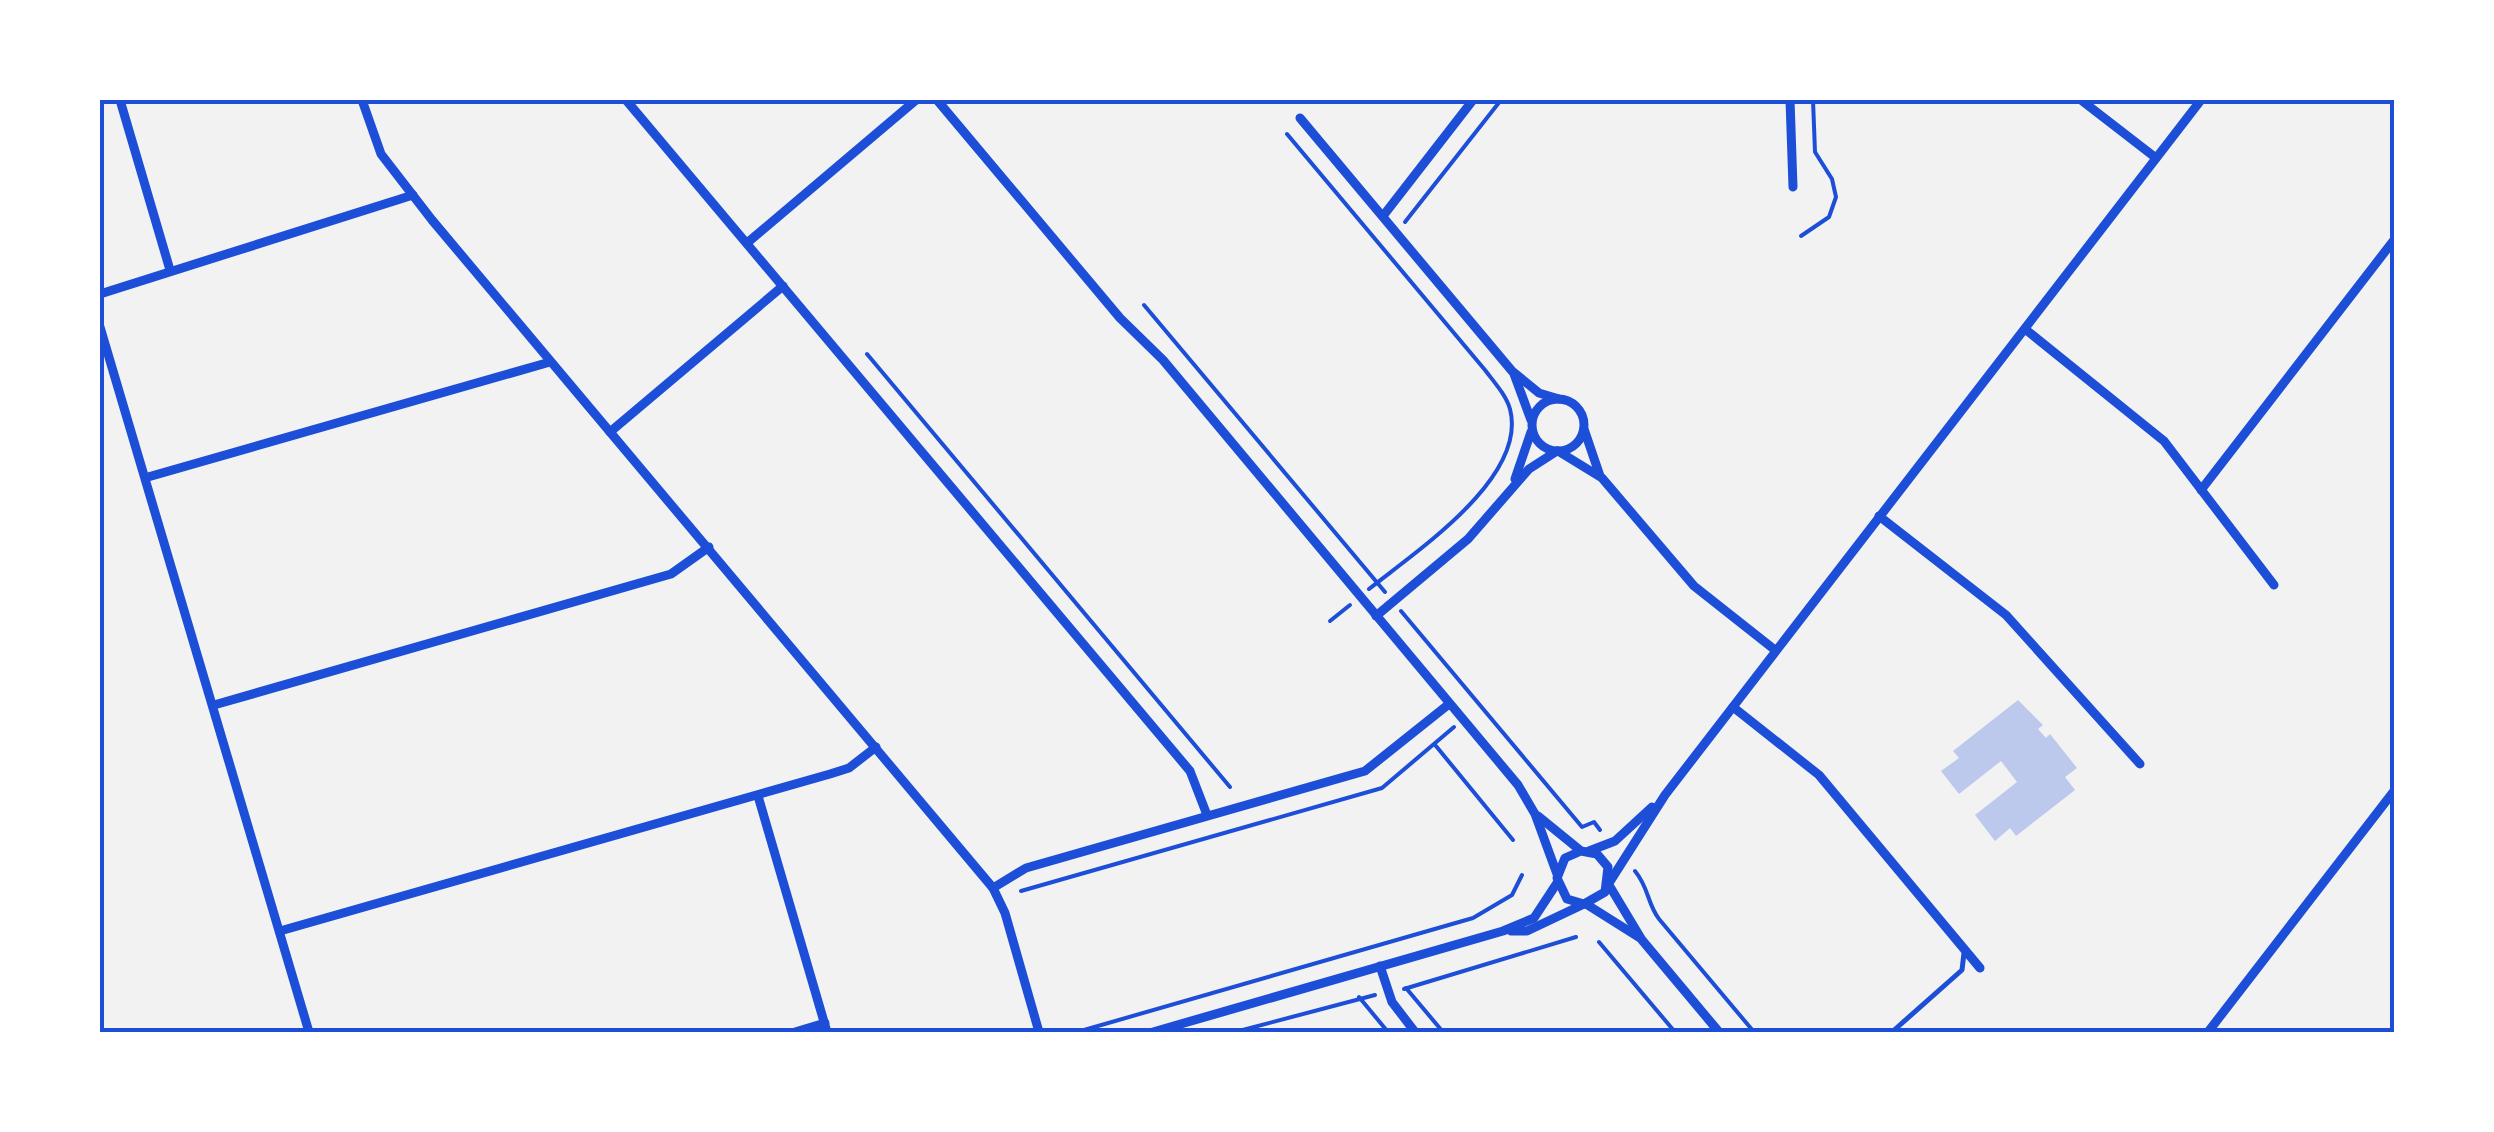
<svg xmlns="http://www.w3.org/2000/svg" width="2494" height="1132" font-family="Cabin,sans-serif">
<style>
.building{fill:#bdc9ec}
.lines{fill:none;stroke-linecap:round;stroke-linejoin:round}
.path{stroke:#1d4ed8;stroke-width:4}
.service{stroke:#1d4ed8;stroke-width:5}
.minor{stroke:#1d4ed8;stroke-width:9}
.neatline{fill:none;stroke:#1d4ed8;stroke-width:4}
</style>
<rect width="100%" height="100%" fill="#f2f2f2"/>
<!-- building -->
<polygon class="building" points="2018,700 2043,725 2038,729 2046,738 2050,734 2077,768 2065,777 2075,790 2016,836 2010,828 1995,841 1975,815 2017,782 2001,761 1959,794 1941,771 1959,758 1953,751"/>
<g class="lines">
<!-- path -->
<g class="path">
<polyline points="2047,100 2048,101"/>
<path d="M1287,134L1485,370C1494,382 1506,395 1510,409C1528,478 1415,552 1369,589"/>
<polyline points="1405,222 1501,100"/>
<polyline points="1801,236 1829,217 1836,197 1832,179 1815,152 1813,100"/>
<polyline points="1144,305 1385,592"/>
<polyline points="867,354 1230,787"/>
<polyline points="1401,611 1582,827 1594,822 1600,830"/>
<polyline points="1330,621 1350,605"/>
<polyline points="1436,746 1513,840"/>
<path d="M1635,871C1649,888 1647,903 1659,919L1754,1032"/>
<polyline points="1021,891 1382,788 1454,727"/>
<polyline points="1599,942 1675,1032"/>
<polyline points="1406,988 1443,1032"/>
<polyline points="1404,989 1576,937"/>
<polyline points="1359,997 1388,1032"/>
<polyline points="1077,1032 1473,918 1512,895 1522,875"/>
<polyline points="1235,1032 1375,995"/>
</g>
<!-- service -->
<polyline class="service" points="1892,1032 1962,970 1964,953"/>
<!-- minor -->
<g class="minor">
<polyline points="120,100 170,270"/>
<polyline points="362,100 381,154 432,220 993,888 1005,913 1039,1032"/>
<polyline points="626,100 1190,771 1207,815"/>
<polyline points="937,100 1120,318 1163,360 1518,785 1535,814 1557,874"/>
<polyline points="1790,100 1793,187"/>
<polyline points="2081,100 2156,158"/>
<polyline points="1300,118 1512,371 1539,393 1559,399"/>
<polyline points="1383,216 1473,100"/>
<polyline points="747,243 916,100"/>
<polyline points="100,294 413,195"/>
<polyline points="100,327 309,1032"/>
<polyline points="2025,329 2164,441 2274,585"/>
<polyline points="1514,374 1531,420"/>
<circle cx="1558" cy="425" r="26"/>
<polyline points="1584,429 1600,476"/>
<polyline points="610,432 783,286"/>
<polyline points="1558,451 1602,478 1694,586 1775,650"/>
<polyline points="148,477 550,362"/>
<polyline points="1515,479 1531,432"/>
<polyline points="2201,490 2394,240"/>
<polyline points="1879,516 2006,615 2140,764"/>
<polyline points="1376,616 1468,539 1529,469 1557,451"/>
<polyline points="214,705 671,574 709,547"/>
<polyline points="1733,707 1819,775 1980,968"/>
<polyline points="758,796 827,1032"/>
<polyline points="1538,816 1581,851 1597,854 1608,867 1605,892 1584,904 1567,899 1557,878 1565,858 1581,851"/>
<polyline points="1589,851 1615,841 1652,807"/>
<polyline points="1609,883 1665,795 2201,100"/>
<polyline points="1609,885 1642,940 1719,1032"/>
<polyline points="993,888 1026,868 1365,771 1449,704"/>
<polyline points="1586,904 1640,938"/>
<polyline points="280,931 830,774 849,768 876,747"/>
<polyline points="1511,931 1527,931 1584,904"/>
<polyline points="1380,966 1392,1002 1415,1032"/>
<polyline points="795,1032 825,1023"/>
<polyline points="1153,1032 1503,931 1534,918 1557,883"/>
<polyline points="2208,1032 2394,791"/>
</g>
</g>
<!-- border -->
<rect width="2494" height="1132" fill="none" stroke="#ffffff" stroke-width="205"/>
<rect x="102" y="102" width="2290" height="928" class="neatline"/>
</svg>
